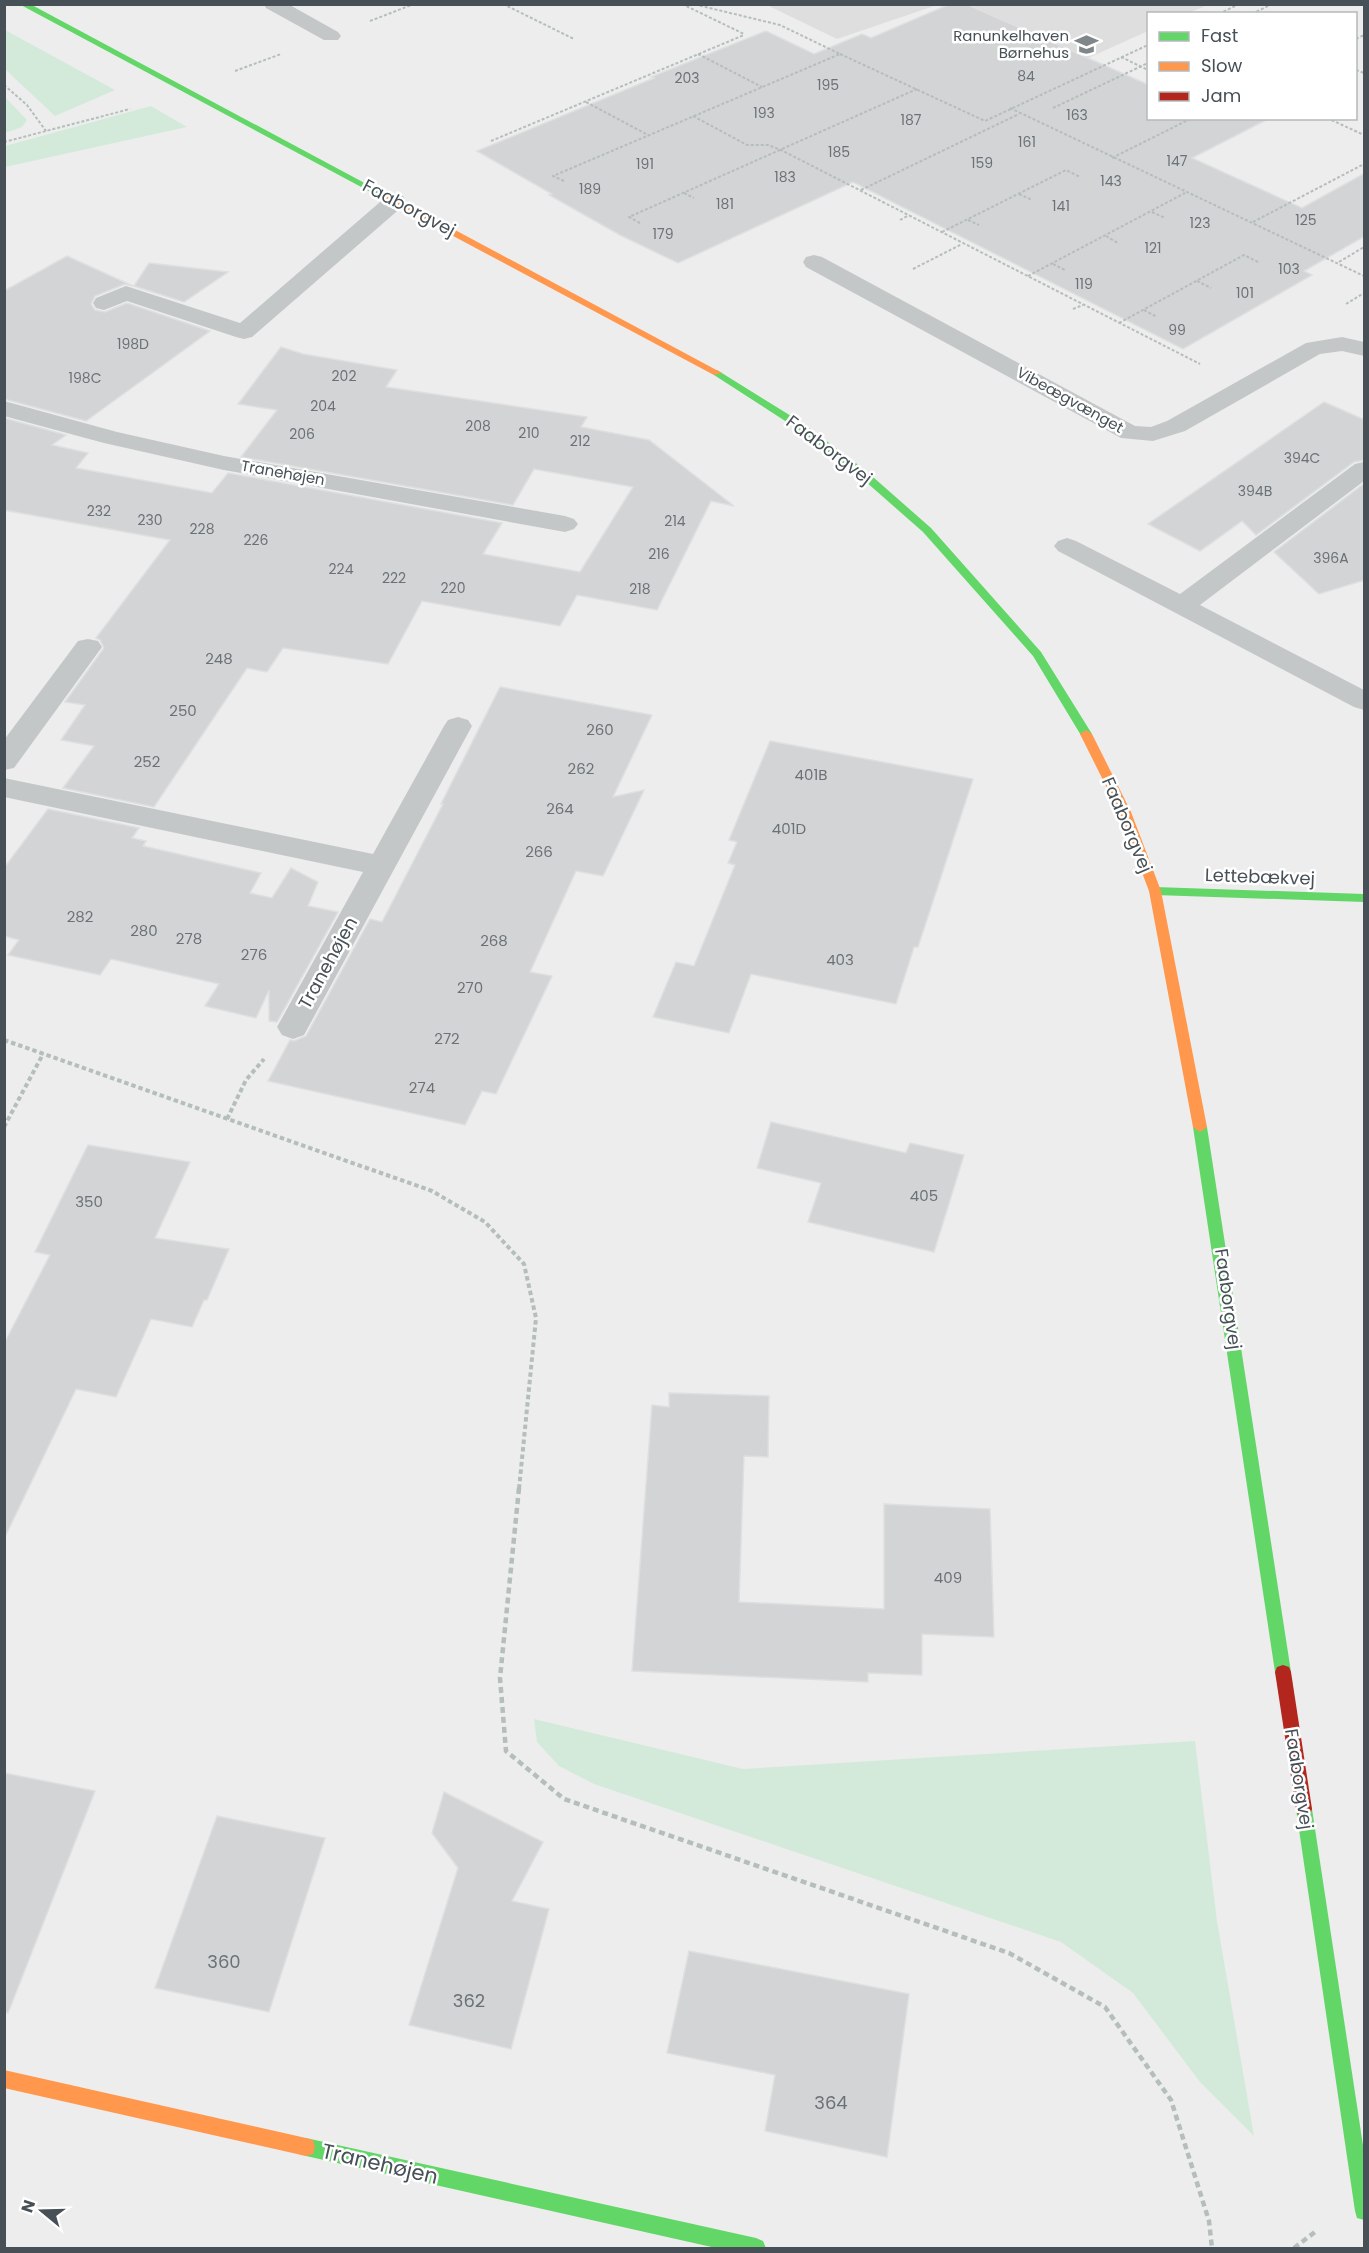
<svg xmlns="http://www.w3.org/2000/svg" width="1369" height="2253" font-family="Poppins,sans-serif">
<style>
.education{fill:#dfdede}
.green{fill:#d3eadb}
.building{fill:#d3d4d6;stroke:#dedfe0;stroke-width:1.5}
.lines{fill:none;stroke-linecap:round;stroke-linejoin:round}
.path-far2{stroke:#b4bebb;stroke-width:2;stroke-dasharray:3 2;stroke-linecap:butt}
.path-far1{stroke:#b4bebb;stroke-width:4;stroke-dasharray:4.5 3;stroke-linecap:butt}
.path{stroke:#b4bebb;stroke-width:4.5;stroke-dasharray:6 4;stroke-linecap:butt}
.lane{fill:#c4c7c8;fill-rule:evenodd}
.street{fill:#c4c7c8;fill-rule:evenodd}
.fast{fill:#63d668;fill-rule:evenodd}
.slow{fill:#ff974d;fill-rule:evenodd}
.jam{fill:#b3261e;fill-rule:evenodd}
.labels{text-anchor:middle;stroke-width:5;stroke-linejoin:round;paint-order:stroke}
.far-number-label{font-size:14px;fill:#6b7277}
.far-poi-label{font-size:15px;fill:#465056;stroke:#fff;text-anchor:end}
.far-street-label{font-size:15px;fill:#465056;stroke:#fff}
.number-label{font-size:15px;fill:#6b7277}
.street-label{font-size:18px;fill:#465056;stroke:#fff}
.near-number-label{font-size:18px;fill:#6b7277}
.near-street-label{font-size:21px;fill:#465056;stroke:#fff}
</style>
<rect width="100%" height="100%" fill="#ededed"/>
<!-- education -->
<g class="education">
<polygon points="767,5 937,5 837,39"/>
<polygon points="970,5 1208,5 1188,13 1148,14 1148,31 1086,59"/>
</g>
<!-- green -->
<g class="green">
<polygon points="5,30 115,90 55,116 5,69"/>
<polygon points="4,96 27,120 22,127 5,133"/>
<polygon points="151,106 187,127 5,167 5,146"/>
<polygon points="534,1719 743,1769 1195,1741 1217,1921 1254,2136 1200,2082 1133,1993 1061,1942 594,1784 559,1766 537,1742"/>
</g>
<!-- building -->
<g class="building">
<polygon points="950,4 966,4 1149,85 1149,118 1270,118 1192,158 1302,208 1365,173 1365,236 1304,271 1312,275 1183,349 853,182 678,263 620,235 549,195 552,194 477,151 654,78 651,77 766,31 814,54 862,34 871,38"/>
<polygon points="67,256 133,286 125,284 95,296 91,304 95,310 105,312 127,303 210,331 86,421 4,399 4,291"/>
<polygon points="149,263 228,272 184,302 134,286"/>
<polygon points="281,347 303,354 397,370 386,387 587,417 581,427 649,440 734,506 711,501 657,610 577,595 560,626 422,601 388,664 283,648 267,672 247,668 154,807 63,788 94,746 61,740 85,705 65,702 104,648 100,640 96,638 170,540 4,510 4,418 66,435 52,445 88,453 76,468 212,493 228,473 502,523 483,554 580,572 633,487 534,469 513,505 241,457 277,410 238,404"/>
<polygon points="1324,402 1365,420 1365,460 1354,462 1256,535 1242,521 1200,551 1148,524"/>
<polygon points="1365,483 1365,580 1319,594 1274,552"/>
<polygon points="500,687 652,715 613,797 644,790 603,876 576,871 530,972 552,976 496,1094 482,1091 465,1125 268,1081 290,1040 294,1041 306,1036 370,919 382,922 443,804 441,804"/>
<polygon points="770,741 973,779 918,947 914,947 896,1004 751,974 729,1033 653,1017 676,962 694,966 735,865 728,863 737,842 729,840"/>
<polygon points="48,809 139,828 132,838 146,841 143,846 261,873 250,893 272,898 291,868 318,882 308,906 338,912 277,1022 269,1021 269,990 256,1018 205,1006 219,984 111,959 100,975 8,955 19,940 4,936 4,868"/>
<polygon points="771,1122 906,1153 910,1143 964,1155 934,1252 808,1222 821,1183 757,1168"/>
<polygon points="88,1145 190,1162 155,1238 229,1249 207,1300 204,1300 192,1327 151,1319 116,1397 76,1389 4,1539 4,1344 50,1255 35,1252"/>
<polygon points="669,1393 769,1396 768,1457 744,1456 739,1602 884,1609 884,1504 990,1509 994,1637 922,1634 922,1675 868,1673 868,1682 632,1671 652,1405 669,1407"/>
<polygon points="4,1773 95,1791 8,2013 4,2012"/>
<polygon points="444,1792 543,1842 512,1901 549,1909 511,2049 409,2025 458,1868 432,1833"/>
<polygon points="217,1816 325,1838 269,2012 155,1988"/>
<polygon points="689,1951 909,1994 887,2157 765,2131 775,2075 667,2053"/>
</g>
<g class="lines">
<!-- path-far2 -->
<g class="path-far2">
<polyline points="503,4 574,39"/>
<polyline points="682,4 744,34"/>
<polyline points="1219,14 1239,4"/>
<polyline points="1252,14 1272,4"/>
<polyline points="370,21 414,4"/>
<polyline points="1356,39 1364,35"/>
<polyline points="698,54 762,87"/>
<polyline points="840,54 985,121 1148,45"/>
<polyline points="1121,57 1148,70"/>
<polyline points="1356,70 1364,73"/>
<polyline points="235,71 281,54"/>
<polyline points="4,85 27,105 46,131"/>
<polyline points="586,102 648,135"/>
<polyline points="1010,108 1364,276"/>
<polyline points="1053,108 1148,63"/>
<polyline points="693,116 747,145 768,145 781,150 1200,364"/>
<polyline points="1327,118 1364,135"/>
<polyline points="491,141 744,35"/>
<polyline points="4,142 130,109"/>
<polyline points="1112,158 1192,118"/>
<polyline points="564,181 553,176 840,54 780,25 693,4"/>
<polyline points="861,190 1019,114"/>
<polyline points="684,193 694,198"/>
<polyline points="1019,194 1032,200"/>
<polyline points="1152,212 1165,218"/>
<polyline points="900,220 909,215"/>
<polyline points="968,220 979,225"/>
<polyline points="1253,222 1364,164"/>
<polyline points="640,223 629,217 917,89"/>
<polyline points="942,232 1066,170 1080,177"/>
<polyline points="1106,236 1118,243"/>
<polyline points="1339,262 1364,247"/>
<polyline points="1053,264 1065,270"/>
<polyline points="913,269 962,244"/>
<polyline points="1028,276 1185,193"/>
<polyline points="1197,281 1211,288"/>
<polyline points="1346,304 1364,293"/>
<polyline points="1073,309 1083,305"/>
<polyline points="1144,310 1157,317"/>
<polyline points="1119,323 1244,255 1258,262"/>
</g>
<!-- path-far1 -->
<g class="path-far1">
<polyline points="4,1040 432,1191 485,1222 524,1264 536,1318 519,1489"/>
<polyline points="227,1119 246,1080 264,1059"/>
<polyline points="4,1127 43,1054"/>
</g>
<!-- path -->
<g class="path">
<polyline points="519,1488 500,1678 506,1751 564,1799 1009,1953 1105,2007 1171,2100 1209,2221 1212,2248"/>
<polyline points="1294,2248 1315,2232"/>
</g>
<!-- lane -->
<g class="lane">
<polygon points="395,195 403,196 406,201 403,206 252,337 244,339 236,337 127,301 104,310 96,308 93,303 96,298 126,286 240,323 387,196"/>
<polygon points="1364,462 1364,481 1200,605 1364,690 1364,710 1354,707 1058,551 1054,546 1058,541 1067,538 1076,541 1180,594 1355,464"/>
</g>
<!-- street -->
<g class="street">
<polygon points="264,4 288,4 338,32 341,36 338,40 324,40 266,8"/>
<polygon points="814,255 822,257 1135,426 1151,427 1167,421 1306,343 1342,337 1364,342 1364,356 1342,351 1320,354 1185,431 1153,441 1121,438 806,267 803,262 806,257"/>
<polygon points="4,401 117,432 224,456 565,516 574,519 578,524 574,529 565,532 224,470 104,443 4,416"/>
<polygon points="88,639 98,641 102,647 14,768 4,770 4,740 78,641"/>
<polygon points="458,717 468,720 472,726 304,1035 293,1039 282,1035 277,1027 363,872 4,797 4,778 373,854 444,726 448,720"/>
</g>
<!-- fast -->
<g class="fast">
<polygon points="19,4 30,4 387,195 380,197"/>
<polygon points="717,370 804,424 865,470 931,528 1041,652 1092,734 1090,737 1082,737 1033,656 923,532 857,474 796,428 714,375 712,373"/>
<polygon points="1155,887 1364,894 1364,902 1155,895 1149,891"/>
<polygon points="1200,1122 1207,1127 1291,1672 1289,1677 1283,1679 1277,1677 1275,1672 1193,1127"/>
<polygon points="1304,1801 1310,1803 1312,1809 1364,2152 1364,2220 1357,2218 1355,2211 1296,1809 1298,1803"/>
<polygon points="306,2138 756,2238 763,2241 766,2248 716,2248 306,2156 299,2154 297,2147 299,2140"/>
</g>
<!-- slow -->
<g class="slow">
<polygon points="380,193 386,193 722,373 714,375 380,197"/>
<polygon points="1086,730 1092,734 1131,812 1161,891 1207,1127 1200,1132 1193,1127 1149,891 1119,812 1080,734"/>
<polygon points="4,2070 306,2138 313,2140 315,2147 313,2154 306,2156 4,2088"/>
</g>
<!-- jam -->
<polygon class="jam" points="1283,1665 1289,1667 1291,1672 1312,1809 1310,1815 1304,1817 1298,1815 1296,1809 1275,1672 1277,1667"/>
</g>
<!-- icons -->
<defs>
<symbol id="school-bare" viewBox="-9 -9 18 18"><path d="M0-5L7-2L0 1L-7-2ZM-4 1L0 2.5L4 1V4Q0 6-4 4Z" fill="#80878b" stroke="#fff" stroke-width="2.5" paint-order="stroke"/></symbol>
</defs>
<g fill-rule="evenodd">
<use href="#school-bare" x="1070" y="28" width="33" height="33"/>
</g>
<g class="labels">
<!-- far-number labels -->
<g class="far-number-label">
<text x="1026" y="81">84</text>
<text x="687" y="83">203</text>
<text x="828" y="90">195</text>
<text x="764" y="118">193</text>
<text x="1077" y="120">163</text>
<text x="911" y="125">187</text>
<text x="1027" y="147">161</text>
<text x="839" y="157">185</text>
<text x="1177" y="166">147</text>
<text x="982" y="168">159</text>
<text x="645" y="169">191</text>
<text x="785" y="182">183</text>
<text x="1111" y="186">143</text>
<text x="590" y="194">189</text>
<text x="725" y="209">181</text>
<text x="1061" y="211">141</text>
<text x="1306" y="225">125</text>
<text x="1200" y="228">123</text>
<text x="663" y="239">179</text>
<text x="1153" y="253">121</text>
<text x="1289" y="274">103</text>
<text x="1084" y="289">119</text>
<text x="1245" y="298">101</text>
<text x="1177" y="335">99</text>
<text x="133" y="349">198D</text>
<text x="344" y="381">202</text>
<text x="85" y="383">198C</text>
<text x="323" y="411">204</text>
<text x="478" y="431">208</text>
<text x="529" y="438">210</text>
<text x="302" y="439">206</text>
<text x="580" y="446">212</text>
<text x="1302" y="463">394C</text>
<text x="1255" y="496">394B</text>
<text x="99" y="516">232</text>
<text x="150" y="525">230</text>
<text x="675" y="526">214</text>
<text x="202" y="534">228</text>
<text x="256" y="545">226</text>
<text x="659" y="559">216</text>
<text x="1331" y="563">396A</text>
<text x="341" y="574">224</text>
<text x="394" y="583">222</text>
<text x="453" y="593">220</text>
<text x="640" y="594">218</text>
</g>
<!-- far-poi labels -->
<g class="far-poi-label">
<text x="1069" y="41">Ranunkelhaven<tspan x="1069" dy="17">Børnehus</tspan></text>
</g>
<!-- far-street labels -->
<g class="far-street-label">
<text transform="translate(1070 400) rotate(29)" y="5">Vibeægvænget</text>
<text transform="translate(283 473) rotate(10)" y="5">Tranehøjen</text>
</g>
<!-- number labels -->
<g class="number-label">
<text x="219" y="664">248</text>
<text x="183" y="716">250</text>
<text x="600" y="735">260</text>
<text x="147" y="767">252</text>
<text x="581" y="774">262</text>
<text x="811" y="780">401B</text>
<text x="560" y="814">264</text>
<text x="789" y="834">401D</text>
<text x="539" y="857">266</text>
<text x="80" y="922">282</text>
<text x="144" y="936">280</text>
<text x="189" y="944">278</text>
<text x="494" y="946">268</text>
<text x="254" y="960">276</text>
<text x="840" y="965">403</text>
<text x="470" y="993">270</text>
<text x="447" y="1044">272</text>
<text x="422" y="1093">274</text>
<text x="924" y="1201">405</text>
<text x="89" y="1207">350</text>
<text x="948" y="1583">409</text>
</g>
<!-- street labels -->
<g class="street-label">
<text transform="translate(409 208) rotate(28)" y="6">Faaborgvej</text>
<text transform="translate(829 450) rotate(37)" y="6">Faaborgvej</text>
<text transform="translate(1127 825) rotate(67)" y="6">Faaborgvej</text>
<text transform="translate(1260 877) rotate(2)" y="6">Lettebækvej</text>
<text transform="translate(328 963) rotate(-61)" y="6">Tranehøjen</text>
<text transform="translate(1228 1299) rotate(82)" y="6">Faaborgvej</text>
<text transform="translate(1299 1779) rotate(81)" y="6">Faaborgvej</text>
</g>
<!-- near-number labels -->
<g class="near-number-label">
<text x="224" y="1968">360</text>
<text x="469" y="2007">362</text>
<text x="831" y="2109">364</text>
</g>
<!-- near-street labels -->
<g class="near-street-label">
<text transform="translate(380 2164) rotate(13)" y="7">Tranehøjen</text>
</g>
</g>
<!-- border -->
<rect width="1369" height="2253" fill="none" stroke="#465056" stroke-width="12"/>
<!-- legend -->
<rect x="1147" y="12" width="210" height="108" fill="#ffffff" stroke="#b5b9bb" stroke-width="1.5"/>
<rect x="1159" y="32" width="30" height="9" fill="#63d668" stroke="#b5b9bb" stroke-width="1.5"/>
<text x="1201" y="42" font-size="18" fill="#465056">Fast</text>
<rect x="1159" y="62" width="30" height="9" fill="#ff974d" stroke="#b5b9bb" stroke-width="1.5"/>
<text x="1201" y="72" font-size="18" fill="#465056">Slow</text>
<rect x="1159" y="92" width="30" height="9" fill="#b3261e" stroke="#b5b9bb" stroke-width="1.5"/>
<text x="1201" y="102" font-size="18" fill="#465056">Jam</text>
<!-- north arrow -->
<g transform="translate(42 2211) rotate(289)" stroke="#ffffff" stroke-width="4.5" paint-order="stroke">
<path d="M0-4.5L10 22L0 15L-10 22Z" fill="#465056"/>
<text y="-9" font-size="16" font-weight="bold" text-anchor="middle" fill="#465056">N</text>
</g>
</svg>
